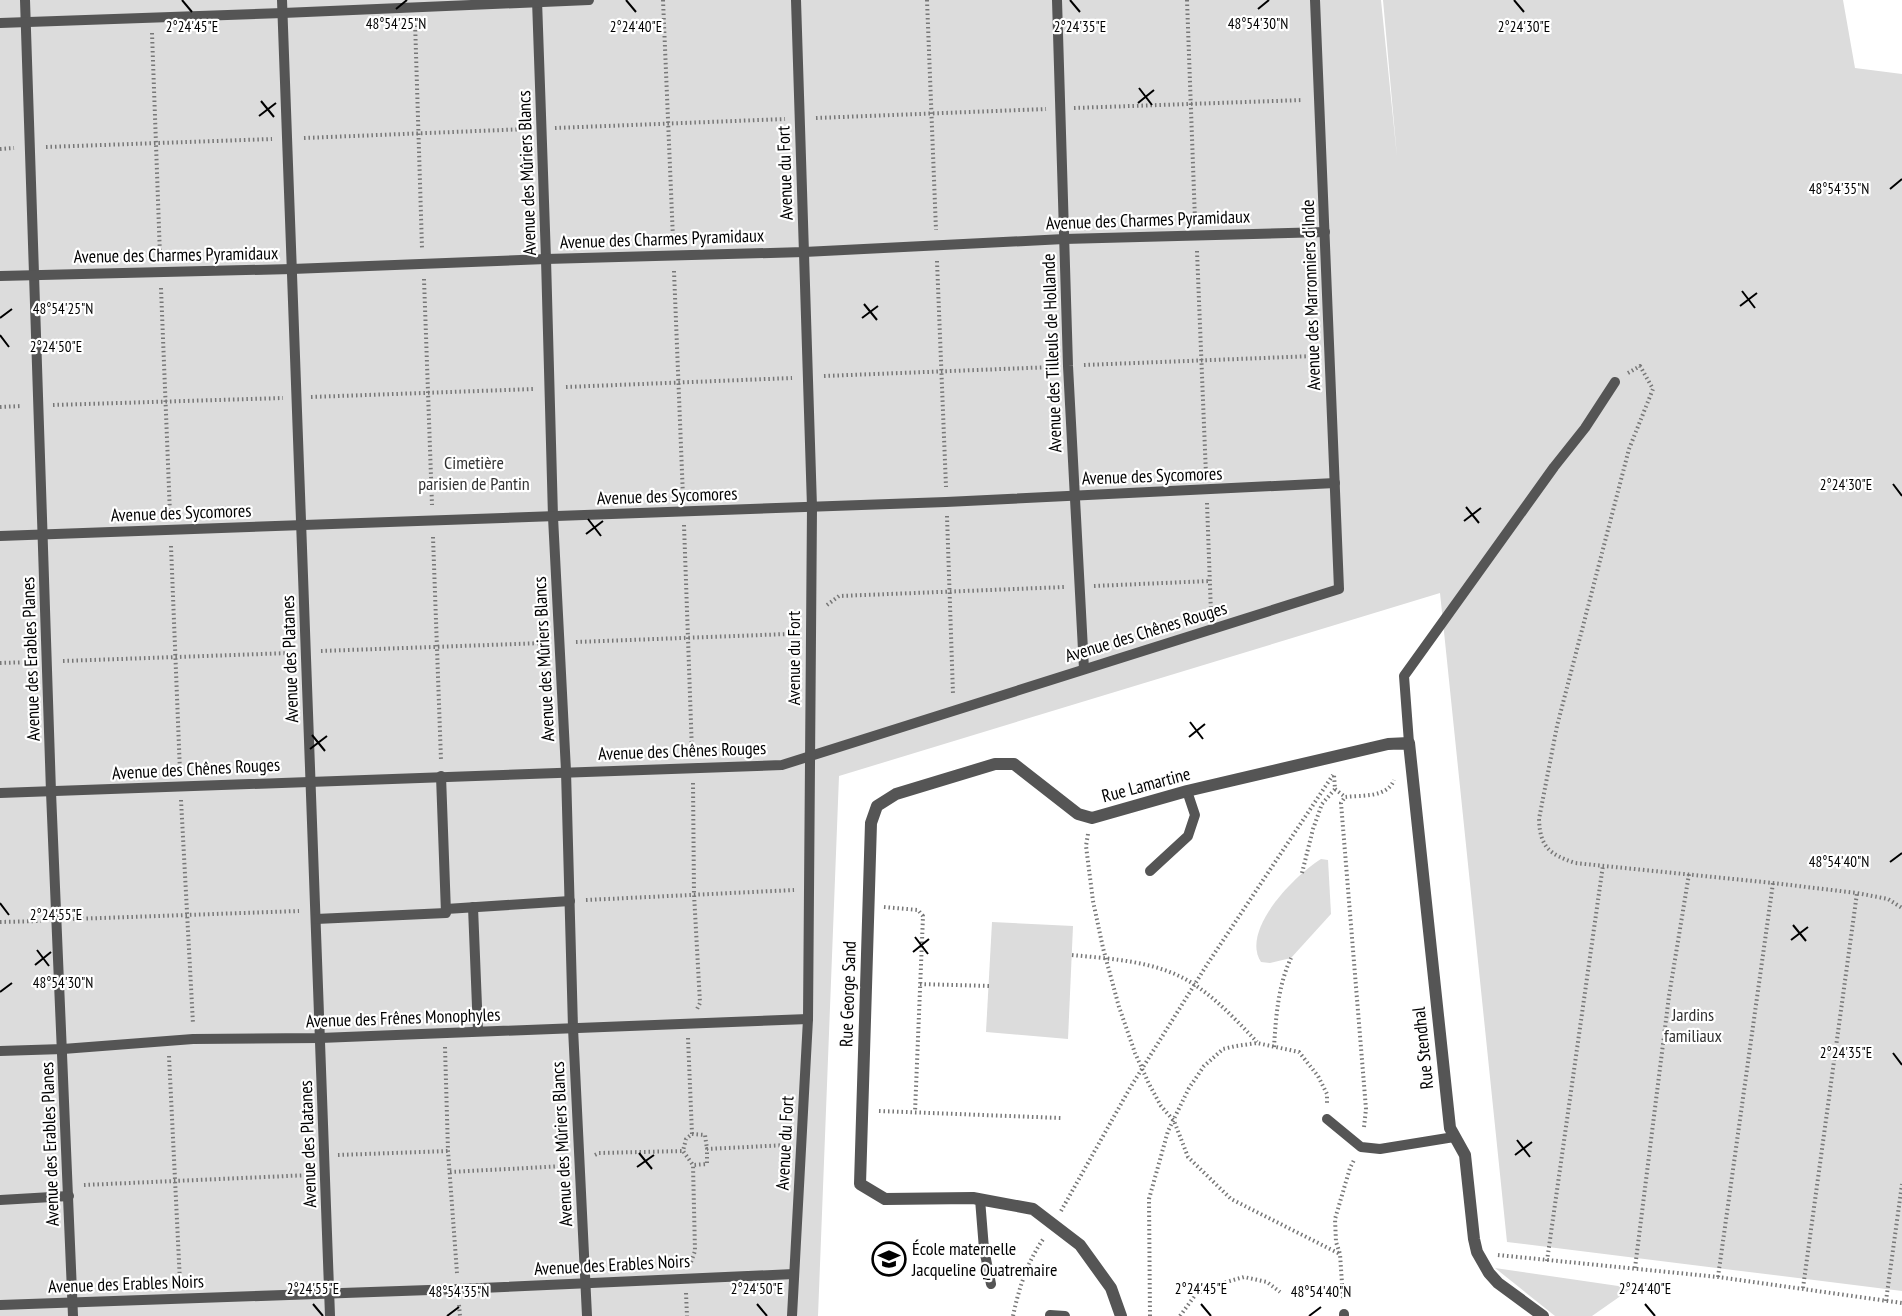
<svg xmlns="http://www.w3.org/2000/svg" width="1902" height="1316" font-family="'PT Sans Narrow',sans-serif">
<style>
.green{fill:#dcdcdc}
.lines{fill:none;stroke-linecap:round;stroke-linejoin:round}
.path{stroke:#777;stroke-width:4;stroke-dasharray:1.5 3;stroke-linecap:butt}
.lane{stroke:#555;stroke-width:10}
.street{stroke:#555;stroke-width:12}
.ticks{fill:none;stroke:#000;stroke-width:2}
.labels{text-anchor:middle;stroke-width:4.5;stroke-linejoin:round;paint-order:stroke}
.street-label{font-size:18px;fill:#000;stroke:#fff}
.park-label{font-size:18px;fill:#333;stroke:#fff}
.poi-label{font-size:18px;fill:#000;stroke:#fff;text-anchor:start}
.ticks-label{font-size:15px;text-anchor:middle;fill:#000;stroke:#fff;stroke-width:4.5;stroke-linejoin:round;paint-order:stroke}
</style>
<rect width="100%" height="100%" fill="#fff"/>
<!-- green -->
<g class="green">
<polygon points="0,0 1381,0 1397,157 1383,0 1843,0 1855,68 1902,74 1902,1291 1507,1242 1440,593 839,776 818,1316 0,1316"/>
<path d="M1321,859L1328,860L1331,914L1291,958L1270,963L1261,962C1240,930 1295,875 1321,859Z"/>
<polygon points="992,922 1073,926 1068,1039 986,1032"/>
<polygon points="1495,1268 1632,1288 1592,1316 1555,1316"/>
</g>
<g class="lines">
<!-- path -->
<g class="path">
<polyline points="663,0 673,239"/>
<polyline points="927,0 936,230"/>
<polyline points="1187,0 1195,220"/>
<polyline points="415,21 422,248"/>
<polyline points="152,33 160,256"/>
<polyline points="1074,108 1303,100"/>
<polyline points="816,118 1046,109"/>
<polyline points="555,128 785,119"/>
<polyline points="304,138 527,129"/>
<polyline points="46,147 272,139"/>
<polyline points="0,149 14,148"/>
<polyline points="1197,251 1206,475"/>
<polyline points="937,261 946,487"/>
<polyline points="674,271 683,497"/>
<polyline points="424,279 432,505"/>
<polyline points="161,288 170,514"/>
<polyline points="1084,365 1314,356"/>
<path d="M1628,373L1640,366L1653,389L1629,449L1557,726L1539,819C1540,847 1549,854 1575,863L1773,883L1857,893L1888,899L1902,908"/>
<polyline points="824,376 1053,367"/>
<polyline points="566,387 792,378"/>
<polyline points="311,397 534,389"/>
<polyline points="53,405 283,398"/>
<polyline points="0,407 22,406"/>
<polyline points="1207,503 1211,613"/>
<polyline points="947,516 953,694"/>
<polyline points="684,525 692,752"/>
<polyline points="433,537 441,760"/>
<polyline points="171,546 180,772"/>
<polyline points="1094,586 1210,581"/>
<polyline points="827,605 839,596 1065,587"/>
<polyline points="576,642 788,634 795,629"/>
<polyline points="321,651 544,643"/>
<polyline points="63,661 290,653"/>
<polyline points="0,663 32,662"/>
<polyline points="693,783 694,894 700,1003 697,1009"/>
<polyline points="1335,789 1345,797"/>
<polyline points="181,800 193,1024"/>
<polyline points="1088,834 1086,846 1093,901 1103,948 1119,1007 1135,1053 1149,1084 1161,1106 1174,1121 1188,1157 1231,1199 1340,1254"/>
<polyline points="1302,873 1313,829 1322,804 1335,789 1334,775"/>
<polyline points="586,900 794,890"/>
<polyline points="884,907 918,910 923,916 915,1112"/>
<polyline points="73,919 299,911"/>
<polyline points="0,922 41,921"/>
<path d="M1072,955C1112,959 1157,961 1192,983C1217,999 1237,1021 1257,1042"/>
<polyline points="920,984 989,986"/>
<polyline points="688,1038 692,1134 686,1139 683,1151 693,1165 707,1164 707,1149 787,1145"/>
<polyline points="445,1047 448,1151 457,1273"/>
<path d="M1274,1047C1276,1016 1278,986 1291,958"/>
<polyline points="169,1056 180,1282"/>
<polyline points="879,1111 1061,1118"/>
<path d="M1364,1127L1366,1109L1341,803L1345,797C1362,795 1387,798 1394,780"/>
<polyline points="692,1134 705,1135 707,1149"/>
<polyline points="338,1155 448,1151"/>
<polyline points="595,1155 599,1153 683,1151"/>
<polyline points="450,1172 565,1166"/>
<polyline points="84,1185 310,1175"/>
<polyline points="1061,1211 1130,1088 1208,963 1333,775"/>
<polyline points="1498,1255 1718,1277 1902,1303"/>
<polyline points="1547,1261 1603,865"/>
<polyline points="691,1262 695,1251 693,1165"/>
<polyline points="1635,1268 1669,996 1689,874"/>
<polyline points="1718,1277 1773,883"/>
<polyline points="1803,1288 1857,893"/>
<polyline points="686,1293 687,1316"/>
<polyline points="1343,1298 1340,1254 1336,1242 1335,1219 1350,1168 1354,1160"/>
<polyline points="1886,1301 1902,1184"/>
<polyline points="459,1305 460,1316"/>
<path d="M1013,1316C1019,1288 1027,1262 1044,1238"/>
<polyline points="1150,1316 1149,1199 1168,1131 1189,1088 1204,1066 1223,1049 1236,1046 1257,1043 1299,1052 1318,1076 1327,1094 1327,1103"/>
<polyline points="1180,1316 1196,1294 1219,1284 1244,1277 1267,1282 1280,1292"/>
</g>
<!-- lane -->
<g class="lane">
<polyline points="25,0 51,792 73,1316"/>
<polyline points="282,0 330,1316"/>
<polyline points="537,0 546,259 553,517 566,771 573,1028 587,1316"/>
<polyline points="1057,0 1068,366 1084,669"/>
<polyline points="0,23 283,13 589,0"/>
<polyline points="0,276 292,269 546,259 804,252 1064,239 1325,232"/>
<polyline points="0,536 946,502 1335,483"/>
<polyline points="1409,743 1404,676 1554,467 1585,428 1615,382"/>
<polyline points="0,793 782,765 1339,589 1315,0"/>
<polyline points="1150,871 1188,836 1195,815 1187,791"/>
<polyline points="473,907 478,1031"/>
<polyline points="446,909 570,901"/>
<polyline points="316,919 446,913 441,776"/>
<polyline points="0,1051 63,1049 193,1039 320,1038 808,1019"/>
<polyline points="1327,1119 1361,1147 1380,1149 1454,1137"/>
<polyline points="980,1199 984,1249 991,1284"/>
<polyline points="0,1200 69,1196"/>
<polyline points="0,1305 458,1289 794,1274"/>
<polyline points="1344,1314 1344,1316"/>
<polyline points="1050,1315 1065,1316"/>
<polyline points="792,1316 808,1019 812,507 796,0"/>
</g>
<!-- street -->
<polyline class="street" points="1121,1316 1111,1288 1080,1245 1033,1209 973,1198 885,1199 860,1184 871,823 877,806 896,794 995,764 1014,764 1078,814 1092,818 1187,791 1388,744 1409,743 1450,1128 1465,1155 1474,1239 1477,1252 1489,1273 1498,1283 1543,1316"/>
</g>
<!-- ticks -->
<path class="ticks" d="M182,0L192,12M626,0L636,12M1070,0L1080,12M1514,0L1524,12M396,9L407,0M1258,9L1269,0M1139,88L1152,105M261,101L274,117M1138,103L1154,90M259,116L276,103M1890,189L1902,179M1742,291L1755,308M864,304L877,320M1740,306L1757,293M0,318L12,309M862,318L878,306M0,335L9,347M1893,484L1902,496M1466,507L1479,523M588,519L601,536M1464,521L1481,508M586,534L603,521M1190,722L1203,739M312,735L325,751M1189,737L1205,724M310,749L327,736M1890,862L1902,853M0,903L9,915M1793,925L1806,941M915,937L928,954M1791,940L1808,927M37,950L49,966M913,952L929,939M35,965L51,952M0,992L12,983M1893,1053L1902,1065M1517,1140L1530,1157M639,1153L652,1169M1515,1155L1532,1142M637,1167L654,1155M313,1304L323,1316M757,1304L767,1316M1201,1304L1211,1316M1645,1304L1655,1316M447,1316L459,1307M1309,1316L1321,1307"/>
<!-- icons -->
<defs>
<symbol id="school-ring" viewBox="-11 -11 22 22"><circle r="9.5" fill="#fff" stroke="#000" stroke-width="1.5"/><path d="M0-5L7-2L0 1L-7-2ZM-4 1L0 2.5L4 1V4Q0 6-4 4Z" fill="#000"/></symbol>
</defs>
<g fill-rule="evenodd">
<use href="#school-ring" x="870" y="1240" width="38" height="38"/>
</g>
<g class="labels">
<!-- street labels -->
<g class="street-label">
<text transform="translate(527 173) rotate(-92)" y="6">Avenue des Mûriers Blancs</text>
<text transform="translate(785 173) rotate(-92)" y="6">Avenue du Fort</text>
<text transform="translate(1148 220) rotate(-2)" y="6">Avenue des Charmes Pyramidaux</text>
<text transform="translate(662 239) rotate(-2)" y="6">Avenue des Charmes Pyramidaux</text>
<text transform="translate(176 255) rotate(-1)" y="6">Avenue des Charmes Pyramidaux</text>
<text transform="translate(1311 295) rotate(-92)" y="6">Avenue des Marronniers d'Inde</text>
<text transform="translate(1052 353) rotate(-92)" y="6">Avenue des Tilleuls de Hollande</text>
<text transform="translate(1152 476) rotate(-2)" y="6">Avenue des Sycomores</text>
<text transform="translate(667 496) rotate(-2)" y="6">Avenue des Sycomores</text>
<text transform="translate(181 513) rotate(-2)" y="6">Avenue des Sycomores</text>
<text transform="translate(1146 632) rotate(-17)" y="6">Avenue des Chênes Rouges</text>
<text transform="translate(794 658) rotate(-90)" y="6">Avenue du Fort</text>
<text transform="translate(31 659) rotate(-92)" y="6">Avenue des Erables Planes</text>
<text transform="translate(290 659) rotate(-92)" y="6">Avenue des Platanes</text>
<text transform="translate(544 659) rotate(-93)" y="6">Avenue des Mûriers Blancs</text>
<text transform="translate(682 751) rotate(-2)" y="6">Avenue des Chênes Rouges</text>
<text transform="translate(196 769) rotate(-3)" y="6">Avenue des Chênes Rouges</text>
<text transform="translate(1146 785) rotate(-15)" y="6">Rue Lamartine</text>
<text transform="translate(848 994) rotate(-88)" y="6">Rue George Sand</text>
<text transform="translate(403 1018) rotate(-2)" y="6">Avenue des Frênes Monophyles</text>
<text transform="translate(1423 1048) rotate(-96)" y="6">Rue Stendhal</text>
<text transform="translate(785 1143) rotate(-87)" y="6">Avenue du Fort</text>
<text transform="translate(50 1144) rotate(-92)" y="6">Avenue des Erables Planes</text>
<text transform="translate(308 1144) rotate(-92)" y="6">Avenue des Platanes</text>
<text transform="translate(562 1144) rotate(-93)" y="6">Avenue des Mûriers Blancs</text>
<text transform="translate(612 1265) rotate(-3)" y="6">Avenue des Erables Noirs</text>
<text transform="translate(126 1284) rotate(-2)" y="6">Avenue des Erables Noirs</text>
</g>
<!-- park labels -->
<g class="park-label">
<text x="474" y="469">Cimetière<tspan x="474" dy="21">parisien de Pantin</tspan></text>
<text x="1693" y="1021">Jardins<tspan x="1693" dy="21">familiaux</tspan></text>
</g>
<!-- poi labels -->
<g class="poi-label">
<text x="912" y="1255">École maternelle<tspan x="912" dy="21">Jacqueline Quatremaire</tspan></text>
</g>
</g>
<g class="ticks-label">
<text x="396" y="29">48°54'25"N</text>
<text x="1258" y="29">48°54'30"N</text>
<text x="192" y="32">2°24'45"E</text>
<text x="636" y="32">2°24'40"E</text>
<text x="1080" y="32">2°24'35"E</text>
<text x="1524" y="32">2°24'30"E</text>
<text x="1839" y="194">48°54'35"N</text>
<text x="63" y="314">48°54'25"N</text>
<text x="56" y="352">2°24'50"E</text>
<text x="1846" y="490">2°24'30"E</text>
<text x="1839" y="867">48°54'40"N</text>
<text x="56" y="920">2°24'55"E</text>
<text x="63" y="988">48°54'30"N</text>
<text x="1846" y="1058">2°24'35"E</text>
<text x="313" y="1294">2°24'55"E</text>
<text x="757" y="1294">2°24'50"E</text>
<text x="1201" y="1294">2°24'45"E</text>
<text x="1645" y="1294">2°24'40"E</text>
<text x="459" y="1297">48°54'35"N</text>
<text x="1321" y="1297">48°54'40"N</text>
</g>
</svg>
